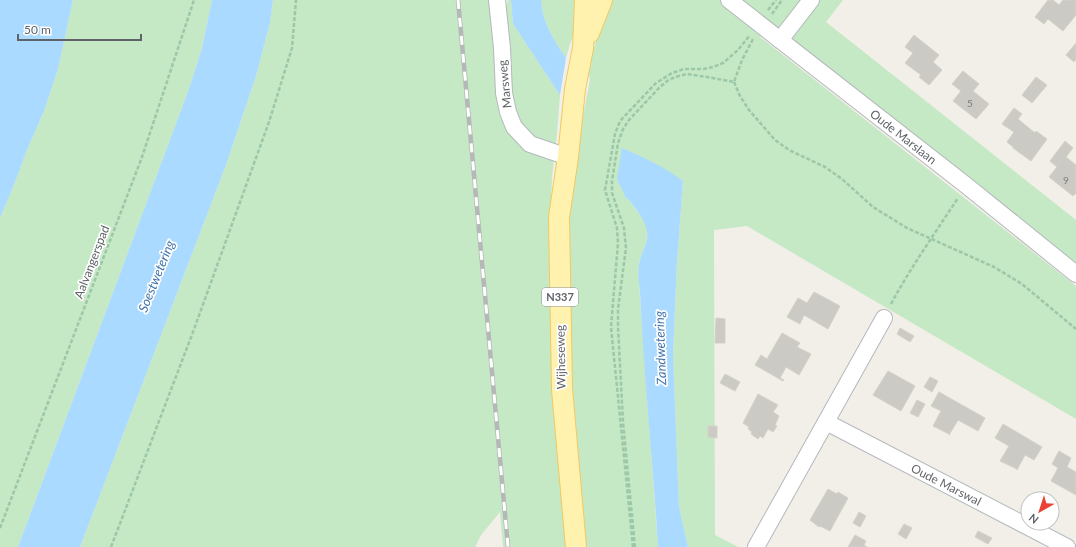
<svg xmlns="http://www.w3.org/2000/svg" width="1076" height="547" font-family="Lato,sans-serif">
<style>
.green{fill:#c5e8c5}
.water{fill:#aadaff}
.building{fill:#cccac5;stroke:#d6d1c6}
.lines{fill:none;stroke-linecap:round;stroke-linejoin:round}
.minor-casing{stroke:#b5b8bc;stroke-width:18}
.major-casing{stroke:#f2c960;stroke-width:22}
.path{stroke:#9cc7a9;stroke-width:2.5;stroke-dasharray:4 2;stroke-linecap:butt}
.minor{stroke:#fff;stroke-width:16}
.major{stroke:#fff2af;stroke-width:20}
.rail-casing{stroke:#b6b7b8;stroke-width:4.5}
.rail{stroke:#fff;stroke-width:3;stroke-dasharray:9;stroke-linecap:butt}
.labels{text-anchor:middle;stroke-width:3.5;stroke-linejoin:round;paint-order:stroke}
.number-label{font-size:10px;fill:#7a7d7f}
.shield{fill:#fff;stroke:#8f9295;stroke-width:1}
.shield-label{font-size:11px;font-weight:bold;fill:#5f6368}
.street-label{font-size:12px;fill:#5f6368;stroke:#fff}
.water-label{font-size:13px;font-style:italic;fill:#4174aa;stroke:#fff}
</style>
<rect width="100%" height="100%" fill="#f1efe8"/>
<!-- green -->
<g class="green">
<polygon points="73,0 212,0 202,48 189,89 18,547 0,547 0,218 15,182 27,150 44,111 58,69"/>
<polygon points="273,0 493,0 501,103 554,158 552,177 549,257 551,367 569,547 503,547 500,512 481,535 475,547 80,547 226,165 256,76 270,23"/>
<polygon points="508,0 511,0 513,24 560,95 556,145 543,141 525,132 511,98 503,18"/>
<path d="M541,0H587L570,44L566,58C553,38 543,24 541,0Z"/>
<path d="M608,0H719L763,35L760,37L1076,286V419L747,226L714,230L715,535L738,547H688L679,507L673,354L677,262L683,181L656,164L622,148L626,198L629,200C635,209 644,218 647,229C649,240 643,249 640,259C638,267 639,276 639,284L658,547H586L568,366L566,257L570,199L578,142L590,80L588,68Z"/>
<polygon points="739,0 804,0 782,27 773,27"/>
<polygon points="819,0 843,0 826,22 1076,220 1076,268 793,40 792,37 794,33"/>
</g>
<!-- water -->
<g class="water">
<polygon points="0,0 73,0 58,69 44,111 27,150 15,182 0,218"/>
<polygon points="212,0 273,0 270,23 256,76 226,165 80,547 18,547 189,89 202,48"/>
<path d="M511,0H541C543,24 553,38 566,58L560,95L513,24Z"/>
<path d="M622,148C643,157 665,167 683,181L677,262L673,354L679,507L688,547H658C653,462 644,378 640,293C639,283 637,270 640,260C642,250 649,242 647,231C645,220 636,209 629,200L626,198L617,179Z"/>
</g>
<!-- building -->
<g class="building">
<polygon points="1048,0 1053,0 1059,5 1063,0 1076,0 1076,15 1063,31 1048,19 1044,24 1035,17"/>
<polygon points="914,35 939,55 933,62 942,70 929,85 919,77 921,75 905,63 913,53 905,47"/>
<polygon points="1076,43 1076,59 1074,62 1066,55"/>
<polygon points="963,71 979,84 973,91 989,104 976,119 953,101 961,91 952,84"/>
<polygon points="1036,77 1047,85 1032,103 1022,95"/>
<polygon points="1014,108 1022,114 1018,119 1035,133 1036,131 1047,139 1031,161 1013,148 1014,148 1007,142 1014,132 1002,124"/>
<polygon points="1065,141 1073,148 1066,157 1076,165 1076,193 1073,196 1049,177 1057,167 1050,161"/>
<polygon points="814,292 840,306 828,329 804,315 800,324 787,317 798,298 807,303"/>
<polygon points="716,318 725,319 725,343 715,343"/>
<polygon points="900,328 914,336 910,342 897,334"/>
<polygon points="782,333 800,343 797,347 811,354 799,375 786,367 780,378 784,380 783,381 755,365 761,355 767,359"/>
<polygon points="888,371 915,386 901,411 873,395"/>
<polygon points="725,374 740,382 735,391 720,383"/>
<polygon points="930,377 938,381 932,392 924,387"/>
<polygon points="939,392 985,418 978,431 958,420 949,435 949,434 933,426 941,411 931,406"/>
<polygon points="758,394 778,405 773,412 779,416 775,425 777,426 773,432 768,429 763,438 760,436 758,439 751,434 752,432 748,429 749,427 743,423"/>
<polygon points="917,400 925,404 918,417 910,413"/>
<polygon points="1003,424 1042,447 1034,460 1025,455 1017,470 1017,469 1000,461 1009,446 995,438"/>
<polygon points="708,426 717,426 717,438 708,437"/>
<polygon points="1059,451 1071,458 1067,467 1076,472 1076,495 1051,481 1058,468 1052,464"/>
<polygon points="828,489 837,494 838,492 848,498 830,531 820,526 819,527 810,520"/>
<polygon points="859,512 866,516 860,527 853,523"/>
<polygon points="904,524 912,528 906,539 898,534"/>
<polygon points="978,531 992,538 988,544 975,537"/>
<polygon points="855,535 866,541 864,545 867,547 848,547"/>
</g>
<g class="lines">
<defs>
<g id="minor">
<polyline points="497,0 502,48 504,93 508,112 514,127 530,144 568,157"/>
<polyline points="729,0 967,186 1076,274"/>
<polyline points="780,40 811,0"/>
<polyline points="826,422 1067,547"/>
<polyline points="756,547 884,318"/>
</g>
<g id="major">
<polyline points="589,33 602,0"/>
<polyline points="576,547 562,389 559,217 568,157 575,89 583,48 585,0"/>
</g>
</defs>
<!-- minor casing -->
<use href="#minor" class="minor-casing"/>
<!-- major casing -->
<use href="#major" class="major-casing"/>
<!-- path -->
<g class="path">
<polyline points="768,10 776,0"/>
<polyline points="772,14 782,0"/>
<polyline points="734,82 740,96 749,110 775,140 789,150 825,167 842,179 873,207 907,228 994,267 1022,284 1076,329"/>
<path d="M891,304C911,267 935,233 958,198"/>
<polyline points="0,528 142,157 194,0"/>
<polyline points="111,547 193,332 269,122 292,48 296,0"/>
<polyline points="633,547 611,327 618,243 617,228 605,190 615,134 620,121 656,83 672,73 684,69 704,69 713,67 723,63 738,50 750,35"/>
<polyline points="635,547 623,422 618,327 618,309 626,248 624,228 612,193 612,181 618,143 623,129 629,120 658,89 667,81 675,77 687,74 707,77 734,82 742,60 753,39"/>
</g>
<!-- minor -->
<use href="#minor" class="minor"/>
<!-- major -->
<use href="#major" class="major"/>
<defs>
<polyline id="rail" points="458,0 508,547"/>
</defs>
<!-- rail casing -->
<use href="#rail" class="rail-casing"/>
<!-- rail -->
<use href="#rail" class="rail"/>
</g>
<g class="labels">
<!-- number labels -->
<g class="number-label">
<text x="970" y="107">5</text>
<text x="1066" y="184">9</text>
</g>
<!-- shield labels -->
<rect class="shield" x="542" y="288" width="36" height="18" rx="3"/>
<g class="shield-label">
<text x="560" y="301">N337</text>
</g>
<!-- street labels -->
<g class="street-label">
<text transform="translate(505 84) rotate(-96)" y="4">Marsweg</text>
<text transform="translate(903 137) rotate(38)" y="4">Oude Marslaan</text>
<text transform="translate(92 262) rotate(-69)" y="4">Aalvangerspad</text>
<text transform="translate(561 357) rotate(-91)" y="4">Wijheseweg</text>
<text transform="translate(946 485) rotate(27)" y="4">Oude Marswal</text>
</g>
<!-- water labels -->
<g class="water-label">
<text transform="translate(156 276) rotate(-68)" y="5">Soestwetering</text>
<text transform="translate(660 348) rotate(-92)" y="5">Zandwetering</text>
</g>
</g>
<!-- north arrow -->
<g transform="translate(1040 511) rotate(219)"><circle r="19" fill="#ffffff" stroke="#bfc1c3"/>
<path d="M0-3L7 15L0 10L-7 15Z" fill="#ea4335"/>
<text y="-6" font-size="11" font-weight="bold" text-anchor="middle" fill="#5f6368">N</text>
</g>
<!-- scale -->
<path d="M18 34v6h123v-6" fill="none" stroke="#5f6368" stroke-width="2"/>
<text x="24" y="34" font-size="12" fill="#5f6368" stroke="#ffffff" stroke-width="3" paint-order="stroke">50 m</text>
</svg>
